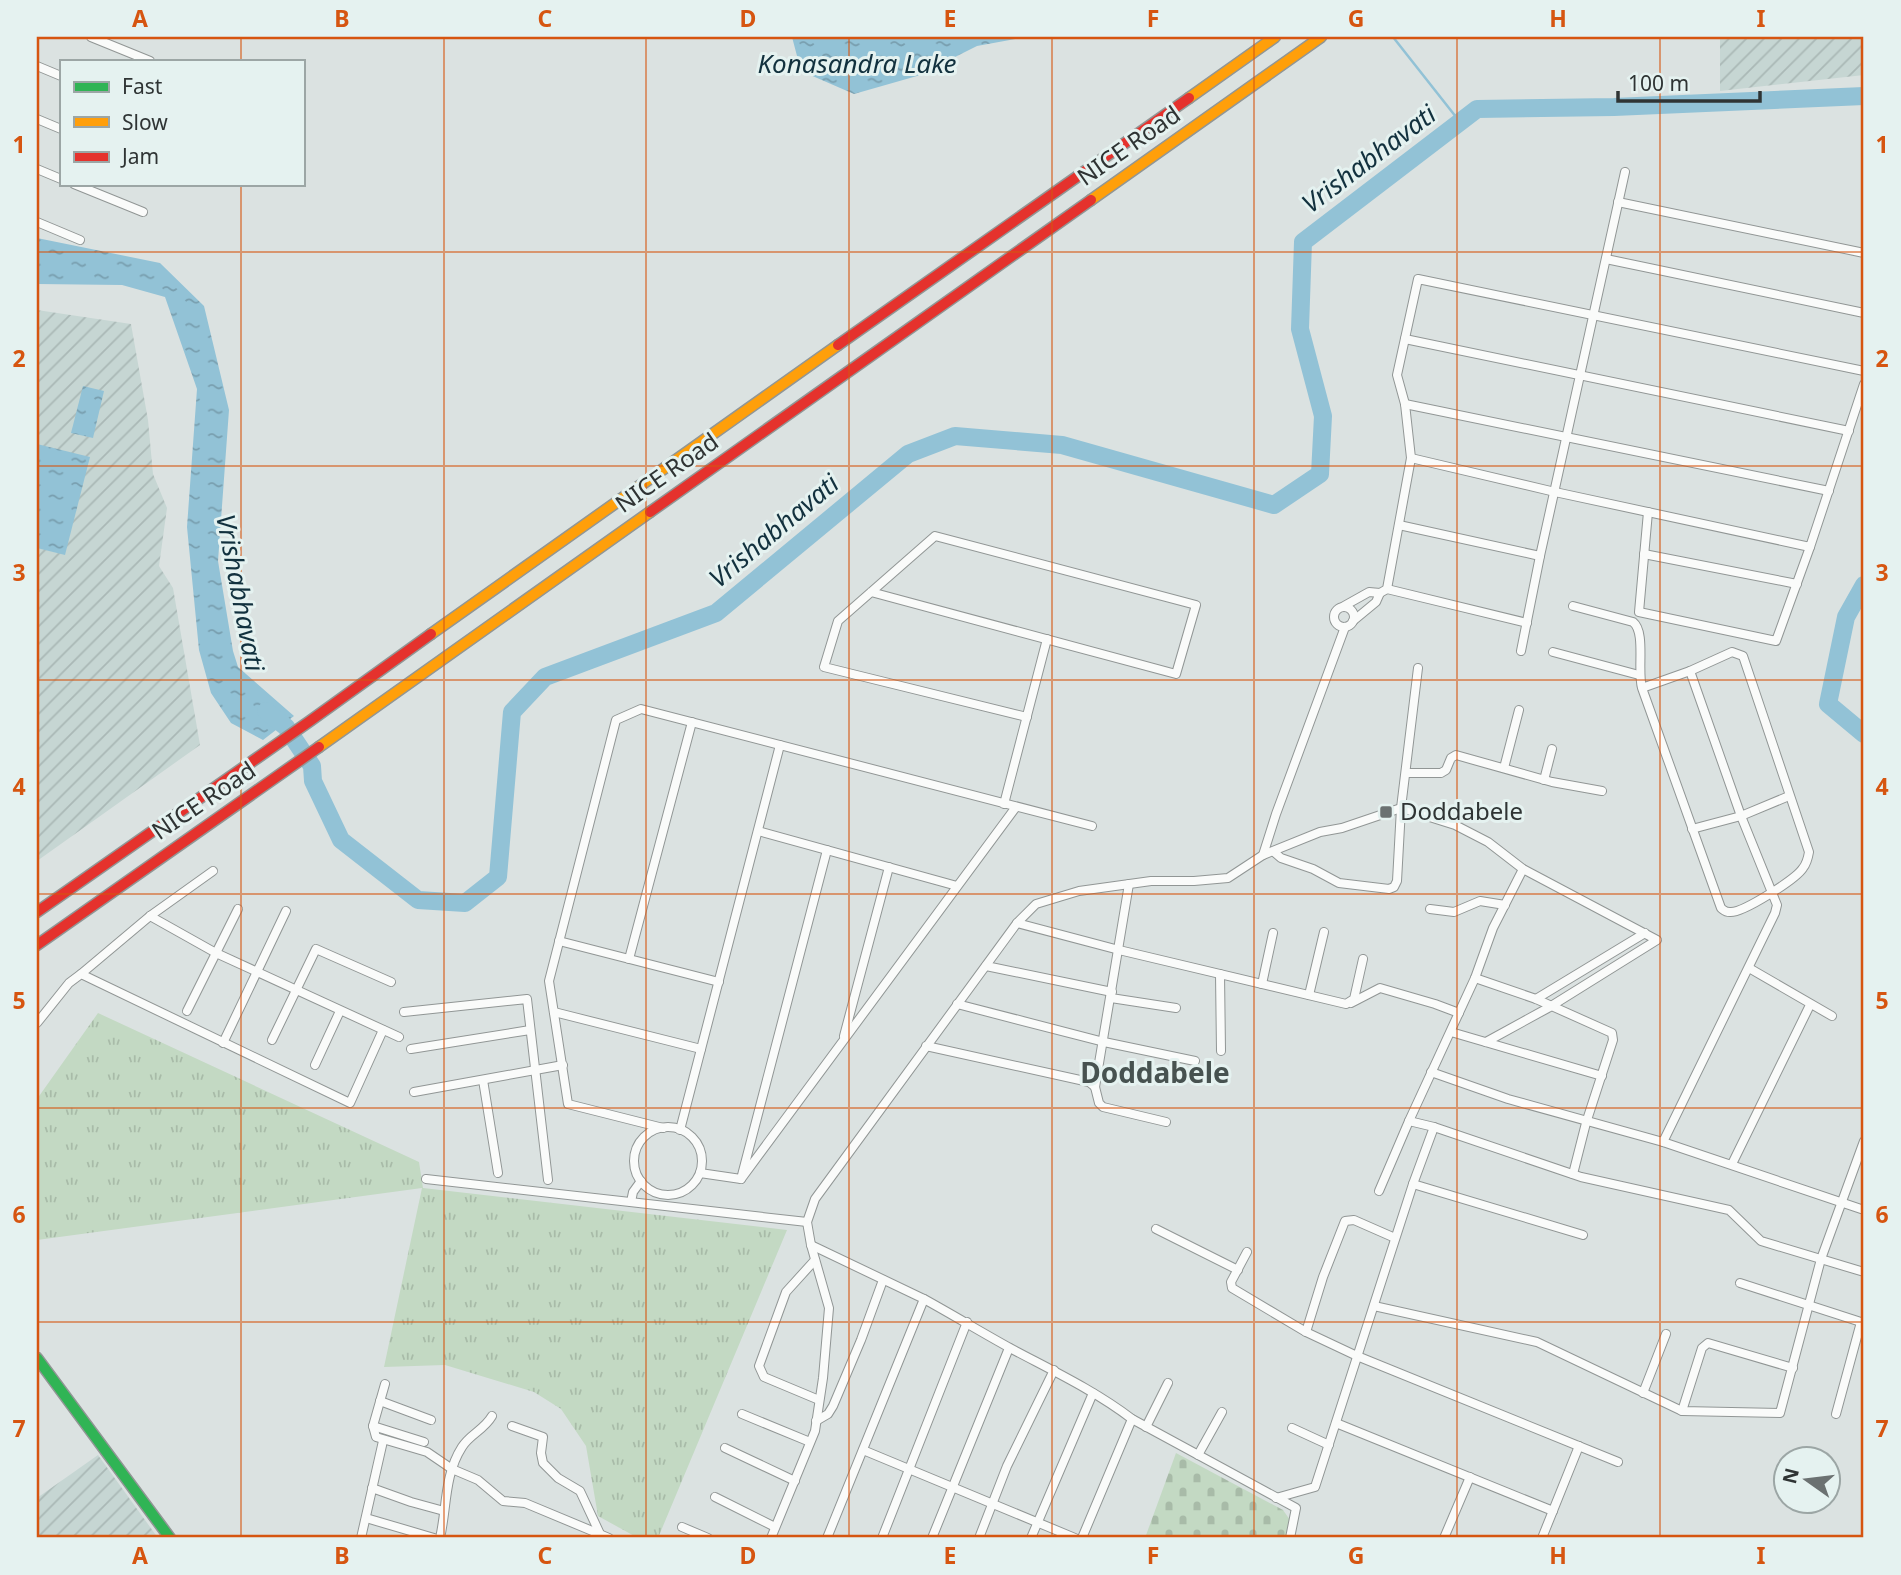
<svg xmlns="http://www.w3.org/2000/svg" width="1901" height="1575" font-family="'Noto Sans',sans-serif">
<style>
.industrial{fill:url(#industrial-furrows)}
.grass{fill:url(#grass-tufts)}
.cemetery{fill:url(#cemetery-stones)}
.water{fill:url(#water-ripples)}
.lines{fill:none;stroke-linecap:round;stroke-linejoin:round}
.stream{stroke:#92c2d6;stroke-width:2.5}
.river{stroke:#92c2d6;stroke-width:18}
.street-casing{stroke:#919695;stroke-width:10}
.fast-casing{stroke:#919695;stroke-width:13}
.slow-casing{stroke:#919695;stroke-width:13}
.jam-casing{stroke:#919695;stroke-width:13}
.street{stroke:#fafbfa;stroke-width:8}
.fast{stroke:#30b455;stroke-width:10}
.slow{stroke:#ff9f0a;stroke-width:10}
.jam{stroke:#e5322d;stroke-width:10}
.grid{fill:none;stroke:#d65510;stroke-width:2;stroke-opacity:0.55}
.poi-dot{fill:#6b7171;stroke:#e5f2f0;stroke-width:2.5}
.labels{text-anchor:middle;stroke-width:6;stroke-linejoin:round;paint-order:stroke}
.street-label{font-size:24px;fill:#2f3434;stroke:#e5f2f0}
.poi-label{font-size:24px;fill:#2f3434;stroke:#e5f2f0;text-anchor:start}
.water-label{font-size:26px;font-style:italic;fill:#12313e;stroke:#e5f2f0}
.quarter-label{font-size:28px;font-weight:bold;fill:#475250;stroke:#e5f2f0}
.neatline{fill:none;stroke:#d65510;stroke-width:2.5}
.grid-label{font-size:23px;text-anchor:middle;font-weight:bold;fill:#d65510}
</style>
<defs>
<pattern id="industrial-furrows" width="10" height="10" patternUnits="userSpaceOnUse" patternTransform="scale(1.75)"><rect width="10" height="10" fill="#c6d6d3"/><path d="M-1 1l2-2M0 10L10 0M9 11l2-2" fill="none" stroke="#aab8b6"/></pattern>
<pattern id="grass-tufts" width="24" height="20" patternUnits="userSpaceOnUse" patternTransform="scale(1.75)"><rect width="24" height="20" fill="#c3d9c3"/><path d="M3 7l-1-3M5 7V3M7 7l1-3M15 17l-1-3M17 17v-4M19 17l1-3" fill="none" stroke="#a8bba8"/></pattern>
<pattern id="cemetery-stones" width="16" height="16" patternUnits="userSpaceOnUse" patternTransform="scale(1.75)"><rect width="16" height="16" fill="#c3d9c3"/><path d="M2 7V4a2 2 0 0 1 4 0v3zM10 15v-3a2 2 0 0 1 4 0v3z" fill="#a8bba8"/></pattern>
<pattern id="water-ripples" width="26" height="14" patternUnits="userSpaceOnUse" patternTransform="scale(1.75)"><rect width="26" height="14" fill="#92c2d6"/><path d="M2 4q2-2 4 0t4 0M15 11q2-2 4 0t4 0" fill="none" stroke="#789eae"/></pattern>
</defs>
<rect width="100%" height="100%" fill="#dbe2e1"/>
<!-- industrial -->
<g class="industrial">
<polygon points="1720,37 1864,37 1864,75 1720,91"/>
<polygon points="37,310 131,324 148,420 153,474 167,508 159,566 173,588 200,745 37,861"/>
<polygon points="98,1455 158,1538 37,1538 37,1498"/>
</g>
<!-- grass -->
<polygon class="grass" points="98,1013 419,1162 423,1188 787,1230 658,1538 638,1538 598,1516 586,1446 561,1409 534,1392 445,1365 384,1367 422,1188 37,1240 37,1099"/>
<!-- cemetery -->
<polygon class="cemetery" points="1176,1453 1283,1510 1290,1520 1286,1538 1145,1538"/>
<!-- water -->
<g class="water">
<polygon points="792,37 1026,37 977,46 917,76 854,94 801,71"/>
<polygon points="37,238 160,263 204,306 229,410 218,561 233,651 238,667 294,716 263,740 231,723 211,693 199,650 187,527 197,389 165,297 122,285 37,284"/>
<polygon points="83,386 104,391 93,438 71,433"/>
<polygon points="37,444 90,457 65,555 37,548"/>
</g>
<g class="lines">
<!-- stream -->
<polyline class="stream" points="1393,37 1460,122"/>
<!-- river -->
<g class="river">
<polyline points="1864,585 1846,617 1828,704 1864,734"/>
<polyline points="266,711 286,727 312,766 313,781 341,840 418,900 465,903 498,877 512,712 545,677 716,613 908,454 955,436 1062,445 1274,505 1320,474 1323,416 1300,329 1303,242 1477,109 1614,107 1864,96"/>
</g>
<defs>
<g id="street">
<polyline points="91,37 150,61"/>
<polyline points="37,66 61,76"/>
<polyline points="37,119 61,129"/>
<polyline points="37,169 61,179"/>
<polyline points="74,184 143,212"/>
<polyline points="1618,202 1864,253"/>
<polyline points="37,222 80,240"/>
<polyline points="1606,259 1864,313"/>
<polyline points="1405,339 1849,431"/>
<polyline points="1405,404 1829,491"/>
<polyline points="1411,458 1555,492 1810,547 1864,384"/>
<polyline points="1648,512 1639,612 1776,641 1810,547"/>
<polyline points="1399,525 1540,556 1625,172"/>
<polyline points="1644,554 1797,584"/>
<polyline points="1387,589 1527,623"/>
<polyline points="871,592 1176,674 1196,605 935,536 838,621 824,667 1027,717"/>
<polyline points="1380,593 1387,589 1411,458 1405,404 1397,375 1418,279 1864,371"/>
<polyline points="1344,606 1369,592 1380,593 1376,602 1353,621"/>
<path d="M1573,606L1633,622C1646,632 1637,670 1642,688L1721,908C1725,911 1725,912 1730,912C1743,913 1796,879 1803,868C1807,863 1808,858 1809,852L1743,656L1732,652L1690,671L1642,688"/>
<circle cx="1344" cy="617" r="10"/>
<polyline points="1521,651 1540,556"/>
<polyline points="1553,652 1639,675"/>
<polyline points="1504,768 1519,710"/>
<polyline points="1406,773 1441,773 1446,770 1451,758 1456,755 1552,782 1602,791"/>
<polyline points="1544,780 1552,749"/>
<polyline points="1004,804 1047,639"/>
<polyline points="1692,829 1741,816 1789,796"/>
<polyline points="758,831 957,886"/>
<polyline points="1274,852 1281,858 1313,869 1339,883 1389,889 1394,887 1397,881 1401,808 1418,668"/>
<polyline points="1263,855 1276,814 1345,627"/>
<polyline points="1430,909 1454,912 1480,901 1505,905"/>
<polyline points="150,916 216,953 399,1037"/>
<polyline points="1017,923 1119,950 1346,1004 1354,999 1363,959"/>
<polyline points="559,941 719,982"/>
<polyline points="629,959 692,722"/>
<polyline points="986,966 1112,992"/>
<polyline points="1749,968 1832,1016"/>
<polyline points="81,974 150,916 213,871"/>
<polyline points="1220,974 1221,1051"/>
<polyline points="1475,978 1536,999 1612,1033 1613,1040 1586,1123 1573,1174"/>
<polyline points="1262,984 1273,933"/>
<polyline points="1309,995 1324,932"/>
<polyline points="1111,998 1176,1008"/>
<polyline points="1536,999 1645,933"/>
<polyline points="1351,1003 1380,988 1435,1004 1459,1013"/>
<polyline points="957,1004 1104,1042 1195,1061"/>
<polyline points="187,1011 238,909"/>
<polyline points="404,1012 527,999 548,1180"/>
<polyline points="554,1012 701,1049"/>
<polyline points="37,1023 69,983 81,974 350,1103 383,1030"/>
<polyline points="1451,1032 1602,1076"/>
<polyline points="844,1036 889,867"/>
<polyline points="272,1040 316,949 391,982"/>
<polyline points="223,1043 286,911"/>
<polyline points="926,1046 1089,1082 1095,1087 1099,1103 1103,1107 1166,1122"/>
<polyline points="411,1049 530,1030"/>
<polyline points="315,1065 340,1011"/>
<polyline points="1431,1072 1508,1099 1663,1142 1864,1210"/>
<polyline points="483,1080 498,1173"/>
<polyline points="1095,1087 1129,884"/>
<polyline points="414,1092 563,1065"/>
<polyline points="1434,1127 1581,1177 1729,1210 1761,1241 1864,1272"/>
<circle cx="668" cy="1161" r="34"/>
<polyline points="663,1128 568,1104 549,981 616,720 641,709 1092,826"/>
<polyline points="680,1130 780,745"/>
<polyline points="1663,1142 1775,913 1777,905 1741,816 1690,671"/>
<polyline points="1732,1164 1810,1005"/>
<polyline points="700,1173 741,1179 827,850"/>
<polyline points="426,1179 807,1222"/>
<polyline points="741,1179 1016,807"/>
<polyline points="1413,1184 1583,1235"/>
<polyline points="1379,1191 1409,1121"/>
<polyline points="631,1202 633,1192 641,1181"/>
<polyline points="1156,1229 1238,1270"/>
<polyline points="811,1245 924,1299 827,1538"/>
<polyline points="1247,1252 1231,1282 1232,1288 1306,1332 1357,1356 1618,1462"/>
<polyline points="815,1260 786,1292 759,1366 764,1377 819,1400"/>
<polyline points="1740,1283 1864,1323"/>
<path d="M924,1299C953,1315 981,1332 1010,1348C1051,1370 1094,1390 1132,1419L1296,1508L1290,1538"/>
<polyline points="1374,1306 1537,1342 1682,1411 1780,1413 1821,1259 1864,1141"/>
<polyline points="1306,1332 1323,1277 1345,1221 1354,1220 1395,1238"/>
<polyline points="385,1384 373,1426 376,1437 427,1452 452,1469 478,1480 503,1501 525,1503 609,1538"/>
<polyline points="1643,1393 1666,1334"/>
<polyline points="380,1401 431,1420"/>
<polyline points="1682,1411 1702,1348 1708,1343 1793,1368"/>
<polyline points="742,1414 810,1442"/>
<polyline points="1836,1414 1861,1322"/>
<polyline points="816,1421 828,1414 833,1406 861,1340 883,1280"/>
<polyline points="1336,1423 1553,1511"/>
<polyline points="373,1426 424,1442"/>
<polyline points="512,1426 543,1437 541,1453 543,1463 558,1478 580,1491 601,1536"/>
<polyline points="1146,1427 1168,1383"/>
<polyline points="1292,1428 1329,1445"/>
<polyline points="725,1448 795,1481"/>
<polyline points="863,1450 1075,1538"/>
<polyline points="1198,1455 1222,1412"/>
<polyline points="372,1488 411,1502 444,1511"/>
<polyline points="715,1497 775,1527"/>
<polyline points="1276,1498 1315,1487 1413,1184 1434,1127 1409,1121 1475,978 1493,928 1523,869"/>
<polyline points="366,1518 434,1538"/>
<polyline points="682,1527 708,1538"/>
<polyline points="361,1538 383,1441"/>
<path d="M440,1538C447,1508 444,1475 462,1447C470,1434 484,1430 492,1416"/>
<polyline points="771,1538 815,1431 823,1378 829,1308 811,1245 807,1222 815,1199 1017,923 1036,904 1079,891 1151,881 1194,881 1228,878 1263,855 1320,832 1342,828 1401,808 1455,825 1488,842 1523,869 1657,940 1548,1008 1486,1042"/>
<polyline points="882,1538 967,1322"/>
<polyline points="932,1538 1009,1348"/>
<polyline points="979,1538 1007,1466 1054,1370"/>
<polyline points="1031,1538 1093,1393"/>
<polyline points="1082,1538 1132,1419"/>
<polyline points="1444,1538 1470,1477"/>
<polyline points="1542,1538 1579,1446"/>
</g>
<polyline id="fast" points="37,1358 170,1538"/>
<g id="slow">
<polyline points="1189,98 1275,37"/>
<polyline points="1091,200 1321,37"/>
<polyline points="431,634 838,345"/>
<polyline points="319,747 650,512"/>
</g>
<g id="jam">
<polyline points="838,345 1189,98"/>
<polyline points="650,512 1091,200"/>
<polyline points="37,912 310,721 431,634"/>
<polyline points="37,945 319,747"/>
</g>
</defs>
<!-- street casing -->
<use href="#street" class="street-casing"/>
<!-- fast casing -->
<use href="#fast" class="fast-casing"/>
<!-- slow casing -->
<use href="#slow" class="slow-casing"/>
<!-- jam casing -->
<use href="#jam" class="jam-casing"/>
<!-- street -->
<use href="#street" class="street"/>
<!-- fast -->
<use href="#fast" class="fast"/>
<!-- slow -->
<use href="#slow" class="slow"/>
<!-- jam -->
<use href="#jam" class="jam"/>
</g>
<!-- grid -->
<path class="grid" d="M241,37V61M444,37V1538M646,37V1538M849,37V1538M1052,37V1538M1254,37V1538M1457,37V1538M1660,37V1538M241,184V1538M37,252H1864M37,466H1864M37,680H1864M37,894H1864M37,1108H1864M37,1322H1864"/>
<!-- markers -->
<rect class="poi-dot" x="1379" y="805" width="14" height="14" rx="3.5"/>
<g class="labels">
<!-- street labels -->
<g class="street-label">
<text transform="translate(1129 146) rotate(-35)" y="8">NICE Road</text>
<text transform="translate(667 473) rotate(-35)" y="8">NICE Road</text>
<text transform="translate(204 801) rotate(-34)" y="8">NICE Road</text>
</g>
<!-- poi labels -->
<g class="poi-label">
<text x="1400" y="820">Doddabele</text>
</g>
<!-- water labels -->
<g class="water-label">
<text x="857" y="73">Konasandra Lake</text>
<text transform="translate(1369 159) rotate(-37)" y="9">Vrishabhavati</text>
<text transform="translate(774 531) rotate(-40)" y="9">Vrishabhavati</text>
<text transform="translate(240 593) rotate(79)" y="9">Vrishabhavati</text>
</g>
<!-- quarter labels -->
<g class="quarter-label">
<text x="1155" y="1083">Doddabele</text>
</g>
</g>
<!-- border -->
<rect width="1901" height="1575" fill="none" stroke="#e5f2f0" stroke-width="77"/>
<!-- legend -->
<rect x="60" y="60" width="245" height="126" fill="#e5f2f0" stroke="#9ca6a5" stroke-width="2"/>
<rect x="74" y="82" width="35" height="10" fill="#30b455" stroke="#9ca6a5" stroke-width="2"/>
<text x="122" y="94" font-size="21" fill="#2f3434">Fast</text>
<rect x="74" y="117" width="35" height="10" fill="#ff9f0a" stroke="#9ca6a5" stroke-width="2"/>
<text x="122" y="130" font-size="21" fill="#2f3434">Slow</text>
<rect x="74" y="152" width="35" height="10" fill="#e5322d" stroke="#9ca6a5" stroke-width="2"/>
<text x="122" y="164" font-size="21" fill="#2f3434">Jam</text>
<!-- north arrow -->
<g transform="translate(1807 1480) rotate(284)"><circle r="33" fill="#e5f2f0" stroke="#9ca6a5" stroke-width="2"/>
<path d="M0-5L12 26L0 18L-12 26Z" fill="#6b7171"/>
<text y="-10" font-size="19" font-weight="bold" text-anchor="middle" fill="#2f3434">N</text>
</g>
<!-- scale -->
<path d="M1618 91v10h142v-10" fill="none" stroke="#2f3434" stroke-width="3.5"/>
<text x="1628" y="91" font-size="21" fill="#2f3434" stroke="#e5f2f0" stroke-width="5" paint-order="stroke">100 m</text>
<rect x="38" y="38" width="1824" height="1498" class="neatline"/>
<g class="grid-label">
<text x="140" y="27">A</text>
<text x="342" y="27">B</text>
<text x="545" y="27">C</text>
<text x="748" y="27">D</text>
<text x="950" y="27">E</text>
<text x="1153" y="27">F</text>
<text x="1356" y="27">G</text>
<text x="1558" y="27">H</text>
<text x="1761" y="27">I</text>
<text x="19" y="153">1</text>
<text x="1882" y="153">1</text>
<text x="19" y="367">2</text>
<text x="1882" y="367">2</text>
<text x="19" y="581">3</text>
<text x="1882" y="581">3</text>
<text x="19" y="795">4</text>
<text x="1882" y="795">4</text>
<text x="19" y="1009">5</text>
<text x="1882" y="1009">5</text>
<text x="19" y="1223">6</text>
<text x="1882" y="1223">6</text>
<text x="19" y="1437">7</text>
<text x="1882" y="1437">7</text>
<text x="140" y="1564">A</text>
<text x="342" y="1564">B</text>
<text x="545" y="1564">C</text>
<text x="748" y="1564">D</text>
<text x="950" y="1564">E</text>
<text x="1153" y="1564">F</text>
<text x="1356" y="1564">G</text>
<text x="1558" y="1564">H</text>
<text x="1761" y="1564">I</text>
</g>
</svg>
